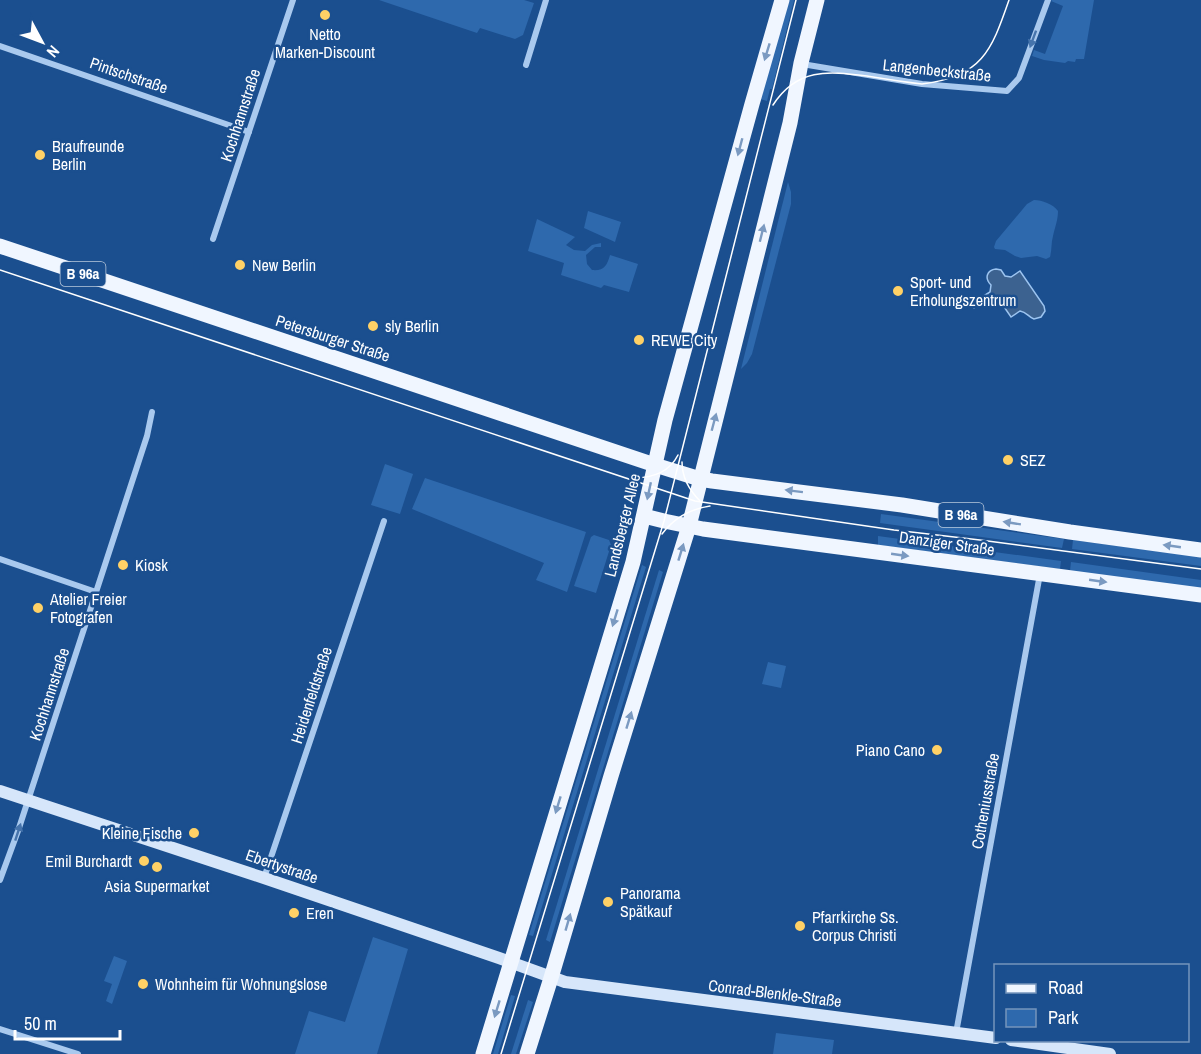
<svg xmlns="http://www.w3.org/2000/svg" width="1201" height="1054" font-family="'Archivo Narrow',sans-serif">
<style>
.green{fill:#2e69ad}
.water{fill:#3c6290;stroke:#9cc4f0;stroke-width:1.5}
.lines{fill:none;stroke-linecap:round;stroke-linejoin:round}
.street{stroke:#a9c9ee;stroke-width:6}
.secondary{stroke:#d6e6fa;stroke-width:12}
.primary{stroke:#f0f6ff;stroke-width:15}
.tram{stroke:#fff;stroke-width:1.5}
.oneway{fill:#4674ac}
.oneway2{fill:#7b9ac1}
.poi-dot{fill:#ffd166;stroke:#1b4f8f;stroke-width:2}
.labels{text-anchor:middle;stroke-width:5;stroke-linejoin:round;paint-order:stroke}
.shield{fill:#1b4f8f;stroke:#bbcadd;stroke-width:1.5}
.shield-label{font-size:15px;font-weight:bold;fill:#fff}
.poi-label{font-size:16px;fill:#fff;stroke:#1b4f8f;text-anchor:start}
.street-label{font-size:16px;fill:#fff;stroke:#1b4f8f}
</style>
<rect width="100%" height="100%" fill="#1b4f8f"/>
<!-- green -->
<g class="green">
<polygon points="379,0 524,0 534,3 523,35 515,39 480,28 477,33"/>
<polygon points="789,0 794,0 772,89 770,89 767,101 760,99"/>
<polygon points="1052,0 1094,0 1084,59 1076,59 1075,62 1068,61 1065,63 1044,60 1032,56 1034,50 1045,54 1063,6 1051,1"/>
<polygon points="788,182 791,192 791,204 752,354 747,363 741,369"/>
<path d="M1034,200C1042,200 1053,204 1058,211C1058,220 1055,227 1053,236C1051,243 1052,250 1050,257L1046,259L1037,256L1021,258L1015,256L1005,250L995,249L994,247L996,241L1027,204Z"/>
<polygon points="588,211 621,222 615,242 584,228"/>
<path d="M537,219L575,237L566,245L574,250L585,251L592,245L601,243V247H595L586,255L587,264L592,270C604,271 607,266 610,255L638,264L629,292L604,285L601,288L561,275L564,263L528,251Z"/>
<polygon points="385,464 413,474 400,514 371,505"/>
<polygon points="425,478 586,532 567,592 536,580 544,563 412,509"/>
<polygon points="881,514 1064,539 1062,548 880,523"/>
<polygon points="594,535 609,540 611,545 596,593 574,586 591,537"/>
<polygon points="878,536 1061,561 1060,569 878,545"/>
<polygon points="1073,540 1201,557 1201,566 1072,549"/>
<polygon points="1071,562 1201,580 1201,589 1070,571"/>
<polygon points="642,565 646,567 533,936 529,935"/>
<polygon points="659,570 663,572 550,942 546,940"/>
<polygon points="768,662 786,666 781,688 762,684"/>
<polygon points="373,937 408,949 377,1054 295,1054 309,1011 345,1022"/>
<polygon points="114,956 127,961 112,1004 106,1001 112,984 104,981"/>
<polygon points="511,995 515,996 498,1054 493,1054"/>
<polygon points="528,1000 533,1002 516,1054 511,1054"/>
<polygon points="776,1033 834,1040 832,1054 773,1054"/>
</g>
<!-- water -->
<path class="water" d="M996,269L1001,270L1005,276L1011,277L1020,271L1044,306L1045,311L1041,317L1034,319C1028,317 1027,312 1020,311L1011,317L1000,301L988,299L974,308L971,304L990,292L991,285C984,278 987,270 996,269Z"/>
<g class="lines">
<!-- street -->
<g class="street">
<polyline points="0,46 249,132"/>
<polyline points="802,64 922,84 1007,91 1019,78 1048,0"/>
<polyline points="526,65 546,0"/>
<polyline points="213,239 293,0"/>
<polyline points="0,559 96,592"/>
<polyline points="264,878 384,521"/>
<polyline points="0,880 18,831 147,436 152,412"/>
<polyline points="0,1029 78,1054"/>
<polyline points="956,1033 1040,574"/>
</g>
<!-- secondary -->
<g class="secondary">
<polyline points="0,791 264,878 499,958 565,982 996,1038"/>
<polyline points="1011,1040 1110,1054"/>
</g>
<!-- primary -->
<g class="primary">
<polyline points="0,246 655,465 700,479 712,481 902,505 1070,532 1201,550"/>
<polyline points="644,516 664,521 703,529 1201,595"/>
<polyline points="483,1054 633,562 665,420 752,104 782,0"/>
<polyline points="527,1054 551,978 611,776 689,526 790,123 801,63 817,0"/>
</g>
<!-- tram -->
<g class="tram">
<path d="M773,105C797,68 827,71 867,76C885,79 904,82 922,84C982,76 991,52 1009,0"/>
<polyline points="0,270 695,501 894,530 980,540 1201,569"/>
<path d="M682,462C682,478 689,490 700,501"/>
<path d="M633,478C652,478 669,473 678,455"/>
<path d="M662,534C674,518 690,509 710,506"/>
<polyline points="501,1054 664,521 796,0"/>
</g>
</g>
<!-- one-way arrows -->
<defs><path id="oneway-solid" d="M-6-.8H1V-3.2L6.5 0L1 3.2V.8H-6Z" transform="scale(1.5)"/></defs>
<g class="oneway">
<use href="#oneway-solid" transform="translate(1033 39) rotate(110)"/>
<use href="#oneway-solid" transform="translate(18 832) rotate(-72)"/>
</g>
<g class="oneway2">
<use href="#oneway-solid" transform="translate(767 52) rotate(107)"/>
<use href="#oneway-solid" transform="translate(740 147) rotate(105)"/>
<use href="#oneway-solid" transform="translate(762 233) rotate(-76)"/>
<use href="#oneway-solid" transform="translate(714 422) rotate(-75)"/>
<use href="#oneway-solid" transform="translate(649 491) rotate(102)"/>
<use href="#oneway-solid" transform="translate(794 491) rotate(-173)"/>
<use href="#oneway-solid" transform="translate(1012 523) rotate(-171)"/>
<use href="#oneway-solid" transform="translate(1172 546) rotate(-172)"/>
<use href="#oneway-solid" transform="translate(681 552) rotate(-73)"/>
<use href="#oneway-solid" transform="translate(900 555) rotate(8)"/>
<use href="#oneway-solid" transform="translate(1098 581) rotate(8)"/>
<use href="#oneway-solid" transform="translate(615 618) rotate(107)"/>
<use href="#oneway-solid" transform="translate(629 720) rotate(-73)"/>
<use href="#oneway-solid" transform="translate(558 805) rotate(107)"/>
<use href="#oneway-solid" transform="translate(568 922) rotate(-74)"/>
<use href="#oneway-solid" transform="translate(497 1009) rotate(107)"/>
</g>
<!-- markers -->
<g class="poi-dot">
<circle cx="325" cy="15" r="6"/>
<circle cx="40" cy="155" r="6"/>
<circle cx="240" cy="265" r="6"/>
<circle cx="898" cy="291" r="6"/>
<circle cx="373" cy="326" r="6"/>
<circle cx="639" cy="340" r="6"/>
<circle cx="1008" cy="460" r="6"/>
<circle cx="123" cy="565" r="6"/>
<circle cx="38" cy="608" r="6"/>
<circle cx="937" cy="750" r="6"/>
<circle cx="194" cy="833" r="6"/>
<circle cx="144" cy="861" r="6"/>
<circle cx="157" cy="867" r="6"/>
<circle cx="608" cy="902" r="6"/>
<circle cx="294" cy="913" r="6"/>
<circle cx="800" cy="926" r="6"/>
<circle cx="143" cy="984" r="6"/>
</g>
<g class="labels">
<!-- shield labels -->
<g class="shield">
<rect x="60.5" y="262" width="45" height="24" rx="4.5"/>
<rect x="938.5" y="503" width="45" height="24" rx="4.5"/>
</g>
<g class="shield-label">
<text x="83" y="279">B 96a</text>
<text x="961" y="520">B 96a</text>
</g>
<!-- poi labels -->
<g class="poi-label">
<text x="325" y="40" text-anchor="middle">Netto<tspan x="325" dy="18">Marken-Discount</tspan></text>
<text x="52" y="152">Braufreunde<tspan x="52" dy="18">Berlin</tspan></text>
<text x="252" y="271">New Berlin</text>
<text x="910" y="288">Sport- und<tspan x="910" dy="18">Erholungszentrum</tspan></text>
<text x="385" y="332">sly Berlin</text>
<text x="651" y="346">REWE City</text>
<text x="1020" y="466">SEZ</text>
<text x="135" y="571">Kiosk</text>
<text x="50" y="605">Atelier Freier<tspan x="50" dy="18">Fotografen</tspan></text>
<text x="925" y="756" text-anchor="end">Piano Cano</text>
<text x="182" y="839" text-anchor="end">Kleine Fische</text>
<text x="132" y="867" text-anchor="end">Emil Burchardt</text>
<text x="157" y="892" text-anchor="middle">Asia Supermarket</text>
<text x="620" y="899">Panorama<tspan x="620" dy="18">Spätkauf</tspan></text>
<text x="306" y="919">Eren</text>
<text x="812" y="923">Pfarrkirche Ss.<tspan x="812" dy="18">Corpus Christi</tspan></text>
<text x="155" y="990">Wohnheim für Wohnungslose</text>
</g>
<!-- street labels -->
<g class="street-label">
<text transform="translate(937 70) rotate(6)" y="6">Langenbeckstraße</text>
<text transform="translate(129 75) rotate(19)" y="6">Pintschstraße</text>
<text transform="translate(240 115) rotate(-72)" y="6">Kochhannstraße</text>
<text transform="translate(333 338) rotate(18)" y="6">Petersburger Straße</text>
<text transform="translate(622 525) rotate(-76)" y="6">Landsberger Allee</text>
<text transform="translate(947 543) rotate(8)" y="6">Danziger Straße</text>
<text transform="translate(49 694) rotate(-72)" y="6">Kochhannstraße</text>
<text transform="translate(311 695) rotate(-72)" y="6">Heidenfeldstraße</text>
<text transform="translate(985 801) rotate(-80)" y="6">Cotheniusstraße</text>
<text transform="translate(282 866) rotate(19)" y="6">Ebertystraße</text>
<text transform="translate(775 993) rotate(7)" y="6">Conrad-Blenkle-Straße</text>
</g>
</g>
<!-- legend -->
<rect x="994" y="964" width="195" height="78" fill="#1b4f8f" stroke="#7695bc" stroke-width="1.5"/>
<rect x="1006" y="984" width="30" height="9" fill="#f0f6ff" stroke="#7695bc" stroke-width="1.5"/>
<text x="1048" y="994" font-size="18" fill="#ffffff">Road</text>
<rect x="1006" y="1009" width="30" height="18" fill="#2e69ad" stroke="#7695bc" stroke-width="1.5"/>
<text x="1048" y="1024" font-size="18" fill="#ffffff">Park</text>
<!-- north arrow -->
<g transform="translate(42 42) rotate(131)" stroke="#1b4f8f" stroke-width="4.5" paint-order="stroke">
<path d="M0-4.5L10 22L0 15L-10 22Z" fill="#ffffff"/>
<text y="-9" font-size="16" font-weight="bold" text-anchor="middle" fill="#ffffff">N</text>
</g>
<!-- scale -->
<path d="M15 1030v9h105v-9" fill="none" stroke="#ffffff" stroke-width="3"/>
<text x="24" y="1030" font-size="18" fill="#ffffff" stroke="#1b4f8f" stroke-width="4.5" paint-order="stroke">50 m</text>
</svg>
